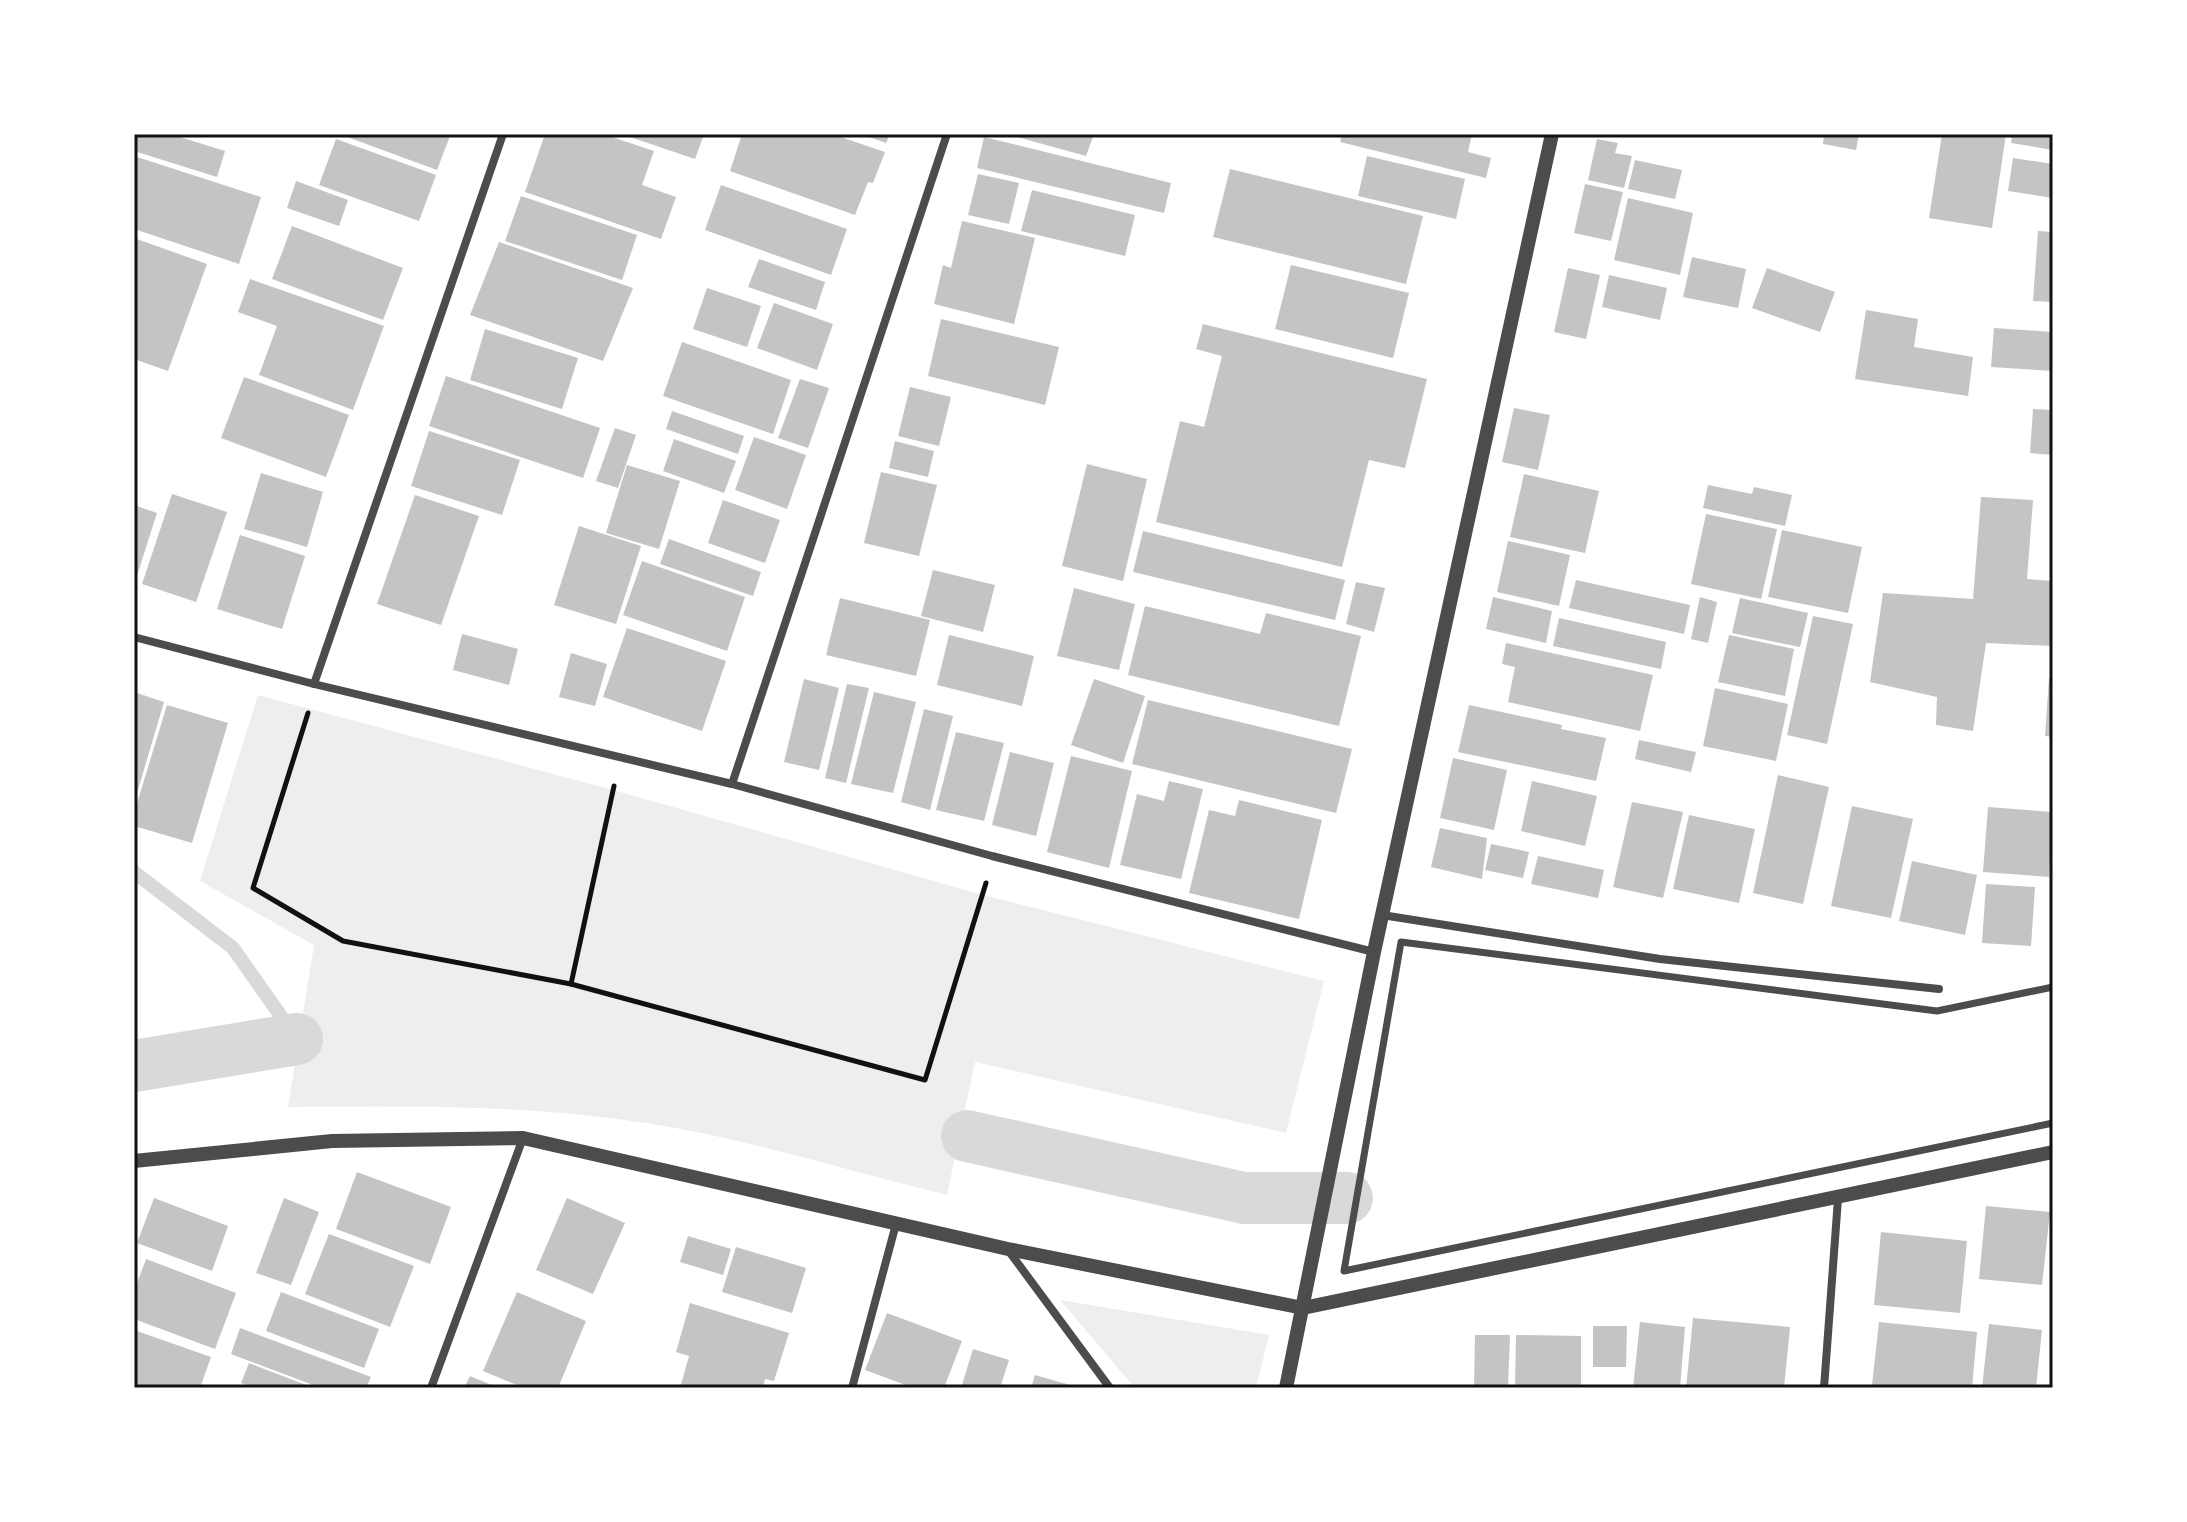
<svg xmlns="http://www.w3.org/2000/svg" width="2187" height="1522" font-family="'DejaVu Sans',sans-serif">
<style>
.green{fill:#eee}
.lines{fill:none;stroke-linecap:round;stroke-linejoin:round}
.stream{stroke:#d9d9d9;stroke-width:14}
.canal{stroke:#d9d9d9;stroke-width:52}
.building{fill:#c4c4c4}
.path{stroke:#111;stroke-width:5}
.pedestrian{stroke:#4c4c4c;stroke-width:7}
.minor{stroke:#4c4c4c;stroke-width:8}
.tertiary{stroke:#4c4c4c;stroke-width:14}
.neatline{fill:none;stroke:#111;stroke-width:3}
</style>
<rect width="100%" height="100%" fill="#fff"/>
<!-- green -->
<g class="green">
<path d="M258,695L613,790L983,895L1324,981L1286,1133L975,1062L947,1195C853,1172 759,1142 664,1126C539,1104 414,1106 288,1107L314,945L200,881Z"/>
<polygon points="1060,1300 1269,1335 1256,1388 1135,1388"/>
</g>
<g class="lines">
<!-- stream -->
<polyline class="stream" points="134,872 233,948 297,1039"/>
<!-- canal -->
<g class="canal">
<polyline points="134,1066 297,1039"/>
<polyline points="967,1136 1244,1198 1347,1198"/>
</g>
</g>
<!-- building -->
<g class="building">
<polygon points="134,134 170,134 225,151 217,177 134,151"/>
<polygon points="339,134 444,134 450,136 437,170"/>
<polygon points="545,134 603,134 654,151 642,185 676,197 661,239 525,192"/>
<polygon points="621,134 704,134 695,159"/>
<polygon points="742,134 832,134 885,152 873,183 868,182 855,215 730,171"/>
<polygon points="861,134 890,134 886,143"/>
<polygon points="1006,134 1094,134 1086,156"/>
<polygon points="1342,134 1472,134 1468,152 1491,158 1486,178 1340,142"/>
<polygon points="1824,134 1859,134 1856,150 1823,144"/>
<polygon points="1942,134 2006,134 1992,228 1929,218"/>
<polygon points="2012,134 2053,134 2053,150 2011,143"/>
<polygon points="984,137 1171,183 1164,213 977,168"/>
<polygon points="336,139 436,175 419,221 319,185"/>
<polygon points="1597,139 1618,143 1615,153 1632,156 1624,188 1588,180"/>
<polygon points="134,156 261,197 239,264 134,229"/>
<polygon points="1367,156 1465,179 1456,219 1358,196"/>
<polygon points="2013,158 2053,164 2053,198 2008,191"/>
<polygon points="1635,160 1682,170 1675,199 1628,189"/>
<polygon points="1230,169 1423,216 1406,284 1213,237"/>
<polygon points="978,174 1019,183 1009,224 968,215"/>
<polygon points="296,181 348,200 339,226 287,208"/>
<polygon points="1585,184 1623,192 1611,241 1574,233"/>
<polygon points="721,185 847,229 831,275 705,230"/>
<polygon points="1032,190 1135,215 1125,256 1021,231"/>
<polygon points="521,196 637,235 622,280 505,241"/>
<polygon points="1628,198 1693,213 1680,275 1614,260"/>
<polygon points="962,221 1035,238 1014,324 934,304 943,265 951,268"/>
<polygon points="292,226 403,268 383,320 272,279"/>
<polygon points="2038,231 2053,232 2053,302 2033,301"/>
<polygon points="134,238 207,264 168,371 134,359"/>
<polygon points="499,242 633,288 603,361 470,315"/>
<polygon points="1692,257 1746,269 1738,308 1683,297"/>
<polygon points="759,259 825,282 816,310 748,287"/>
<polygon points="1291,265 1409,293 1393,358 1275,329"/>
<polygon points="1568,268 1600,275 1586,339 1554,332"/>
<polygon points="1767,268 1835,292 1820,332 1752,308"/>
<polygon points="1609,275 1667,288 1660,320 1602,307"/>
<polygon points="250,279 384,326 353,410 259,375 277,326 238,312"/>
<polygon points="707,288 761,306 747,347 693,329"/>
<polygon points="774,303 833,324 817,370 757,348"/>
<polygon points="1866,310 1918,319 1914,347 1973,357 1968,396 1855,379"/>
<polygon points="941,319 1059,347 1045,405 928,376"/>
<polygon points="1203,324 1427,379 1405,468 1369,460 1342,567 1156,522 1180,421 1204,427 1222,356 1196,349"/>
<polygon points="1994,328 2053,332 2053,371 1991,367"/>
<polygon points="485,329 578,358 562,409 470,380"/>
<polygon points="682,342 791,380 773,434 663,396"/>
<polygon points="446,376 600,428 583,478 429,426"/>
<polygon points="244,377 349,415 326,477 221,438"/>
<polygon points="800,379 829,388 808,448 778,438"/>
<polygon points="910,387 951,397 939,446 898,436"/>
<polygon points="1514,408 1550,415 1538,470 1502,462"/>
<polygon points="2033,409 2053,410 2053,455 2030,453"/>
<polygon points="672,411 744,436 738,454 666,429"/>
<polygon points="615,428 636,435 618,488 596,481"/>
<polygon points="429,431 520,460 502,515 411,486"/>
<polygon points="754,437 806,455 787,509 735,490"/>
<polygon points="674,439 736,461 724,493 663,471"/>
<polygon points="895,441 934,451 928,477 889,468"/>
<polygon points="1087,464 1147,479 1123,581 1062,566"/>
<polygon points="627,465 680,481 659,549 606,533"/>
<polygon points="881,472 937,485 919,556 864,543"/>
<polygon points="261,473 323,492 307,547 244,529"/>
<polygon points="1524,474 1599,491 1585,553 1510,537"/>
<polygon points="1708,485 1752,494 1754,487 1792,495 1785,526 1703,508"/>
<polygon points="172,494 227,512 196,602 142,584"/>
<polygon points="415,495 479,516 441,625 377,604"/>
<polygon points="1981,497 2033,500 2027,579 2053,581 2053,646 1986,643 1973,731 1936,725 1937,697 1870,682 1883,593 1973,599"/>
<polygon points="723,500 780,520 765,563 708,543"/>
<polygon points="134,505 157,513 135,582 134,582"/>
<polygon points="1706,514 1777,529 1761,599 1691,584"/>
<polygon points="579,526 641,546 616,624 554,605"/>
<polygon points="1782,530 1862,547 1848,613 1768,597"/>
<polygon points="1143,531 1345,580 1335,620 1133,572"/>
<polygon points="240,535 305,556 282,629 217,609"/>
<polygon points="669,539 761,572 753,596 660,564"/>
<polygon points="1508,541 1570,555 1559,606 1497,592"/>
<polygon points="642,561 745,597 727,651 623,615"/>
<polygon points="933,570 995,585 983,632 921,616"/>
<polygon points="1576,580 1690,605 1684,634 1569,608"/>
<polygon points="1356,582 1385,588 1374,632 1346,624"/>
<polygon points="1074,588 1135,604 1119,670 1057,656"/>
<polygon points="1493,597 1552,611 1546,643 1486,629"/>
<polygon points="1700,597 1717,602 1708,643 1691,639"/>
<polygon points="840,598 930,620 916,676 826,655"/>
<polygon points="1740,598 1808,613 1800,647 1732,633"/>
<polygon points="1145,606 1260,634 1266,613 1361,636 1339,726 1128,675"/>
<polygon points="1813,616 1853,624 1827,744 1787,735"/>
<polygon points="1559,618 1666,642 1661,669 1553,646"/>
<polygon points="627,628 726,661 702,731 603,697"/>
<polygon points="462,634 518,649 509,685 453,670"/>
<polygon points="949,635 1034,656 1022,706 937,685"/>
<polygon points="1729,635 1794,649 1785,696 1718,682"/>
<polygon points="1506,643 1653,675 1640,731 1508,702 1515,667 1502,664"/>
<polygon points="571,653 607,664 595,706 559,697"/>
<polygon points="2049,678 2053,678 2053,737 2045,736"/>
<polygon points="804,679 839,688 819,770 784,762"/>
<polygon points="1094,679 1145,696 1123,763 1071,745"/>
<polygon points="847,684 869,688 846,783 825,778"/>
<polygon points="1715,688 1788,704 1776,761 1703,746"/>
<polygon points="134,692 164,702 135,800 134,800"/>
<polygon points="874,692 916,702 893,793 851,784"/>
<polygon points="1148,700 1352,749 1336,813 1132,764"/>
<polygon points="167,705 228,723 192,843 134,826 134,813"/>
<polygon points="1469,705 1562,725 1561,729 1606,738 1596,781 1458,752"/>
<polygon points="924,709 953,716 930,810 901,802"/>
<polygon points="956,732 1004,743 984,821 936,810"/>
<polygon points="1639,740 1696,752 1691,772 1635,759"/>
<polygon points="1010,752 1054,763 1036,836 992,825"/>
<polygon points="1071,756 1132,771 1109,868 1047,852"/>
<polygon points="1453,758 1507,770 1494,830 1440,818"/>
<polygon points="1778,775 1829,787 1803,904 1753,893"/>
<polygon points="1169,781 1203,789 1181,879 1120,865 1137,794 1164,801"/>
<polygon points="1532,781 1597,796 1585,846 1521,831"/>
<polygon points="1239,800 1322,820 1299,919 1189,893 1209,810 1235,816"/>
<polygon points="1632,802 1683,812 1663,898 1613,887"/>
<polygon points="1852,806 1913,819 1891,918 1831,906"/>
<polygon points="1988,807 2053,812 2049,877 1983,872"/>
<polygon points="1689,815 1755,829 1739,903 1673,889"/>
<polygon points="1440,828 1487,838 1482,879 1431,867"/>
<polygon points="1491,844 1529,852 1523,878 1485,870"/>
<polygon points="1538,856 1604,870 1598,898 1531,884"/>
<polygon points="1912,861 1977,875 1965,935 1899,921"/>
<polygon points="1986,884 2035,887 2031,946 1982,943"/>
<polygon points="357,1172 451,1207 430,1264 336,1229"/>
<polygon points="154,1198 228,1226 212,1271 137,1243"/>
<polygon points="284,1198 319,1212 291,1285 256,1273"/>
<polygon points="567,1198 625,1223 593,1294 536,1270"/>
<polygon points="1986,1206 2050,1212 2042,1285 1979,1279"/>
<polygon points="1881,1232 1967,1241 1960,1313 1874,1305"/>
<polygon points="329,1234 414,1266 390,1327 305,1294"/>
<polygon points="688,1236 731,1249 723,1275 680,1262"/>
<polygon points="736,1247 806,1268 792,1313 722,1292"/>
<polygon points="146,1259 236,1293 215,1349 134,1319 134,1291"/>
<polygon points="281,1292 379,1329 364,1368 266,1331"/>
<polygon points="517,1292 586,1321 558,1388 524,1388 483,1371"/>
<polygon points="690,1303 789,1333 774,1381 765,1379 763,1388 680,1388 689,1356 676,1352"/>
<polygon points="887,1313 962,1341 944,1388 914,1388 865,1370"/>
<polygon points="1693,1318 1790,1327 1784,1388 1686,1388"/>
<polygon points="1640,1322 1685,1327 1680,1388 1633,1388"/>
<polygon points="1879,1322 1977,1332 1972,1388 1872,1385"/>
<polygon points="1989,1324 2042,1330 2036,1388 1982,1388"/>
<polygon points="1593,1326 1627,1326 1626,1367 1593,1367"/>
<polygon points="240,1328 371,1377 366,1388 321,1388 231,1354"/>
<polygon points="134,1330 211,1357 200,1388 134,1388"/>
<polygon points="1475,1335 1510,1335 1508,1388 1474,1388"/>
<polygon points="1516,1335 1581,1336 1581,1388 1515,1388"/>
<polygon points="973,1349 1009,1360 1000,1388 961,1388"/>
<polygon points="249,1363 314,1388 255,1388 241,1383"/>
<polygon points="1035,1375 1077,1387 1077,1388 1031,1388"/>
<polygon points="470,1376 499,1388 464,1388"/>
</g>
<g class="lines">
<!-- path -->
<g class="path">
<polyline points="308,713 253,888 343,941 571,984 925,1080 986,883"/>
<polyline points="571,984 614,786"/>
</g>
<!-- pedestrian -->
<polyline class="pedestrian" points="2053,987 1937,1011 1401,942 1344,1271 2053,1123"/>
<!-- minor -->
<g class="minor">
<polyline points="134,637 314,684 732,784 992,856 1374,952"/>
<polyline points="314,684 503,134"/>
<polyline points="732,784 947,134"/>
<polyline points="1382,915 1660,959 1939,989"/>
<polyline points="1008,1250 1110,1388"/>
<polyline points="431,1388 523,1138"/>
<polyline points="852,1388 896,1224"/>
<polyline points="1824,1388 1838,1199"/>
</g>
<!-- tertiary -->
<g class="tertiary">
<polyline points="134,1161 332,1141 523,1138 1008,1249 1303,1308 2053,1152"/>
<polyline points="1286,1388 1374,952 1552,134"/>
</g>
</g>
<!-- border -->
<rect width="2187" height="1522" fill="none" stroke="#ffffff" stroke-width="272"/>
<rect x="136" y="136" width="1915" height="1250" class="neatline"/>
</svg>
